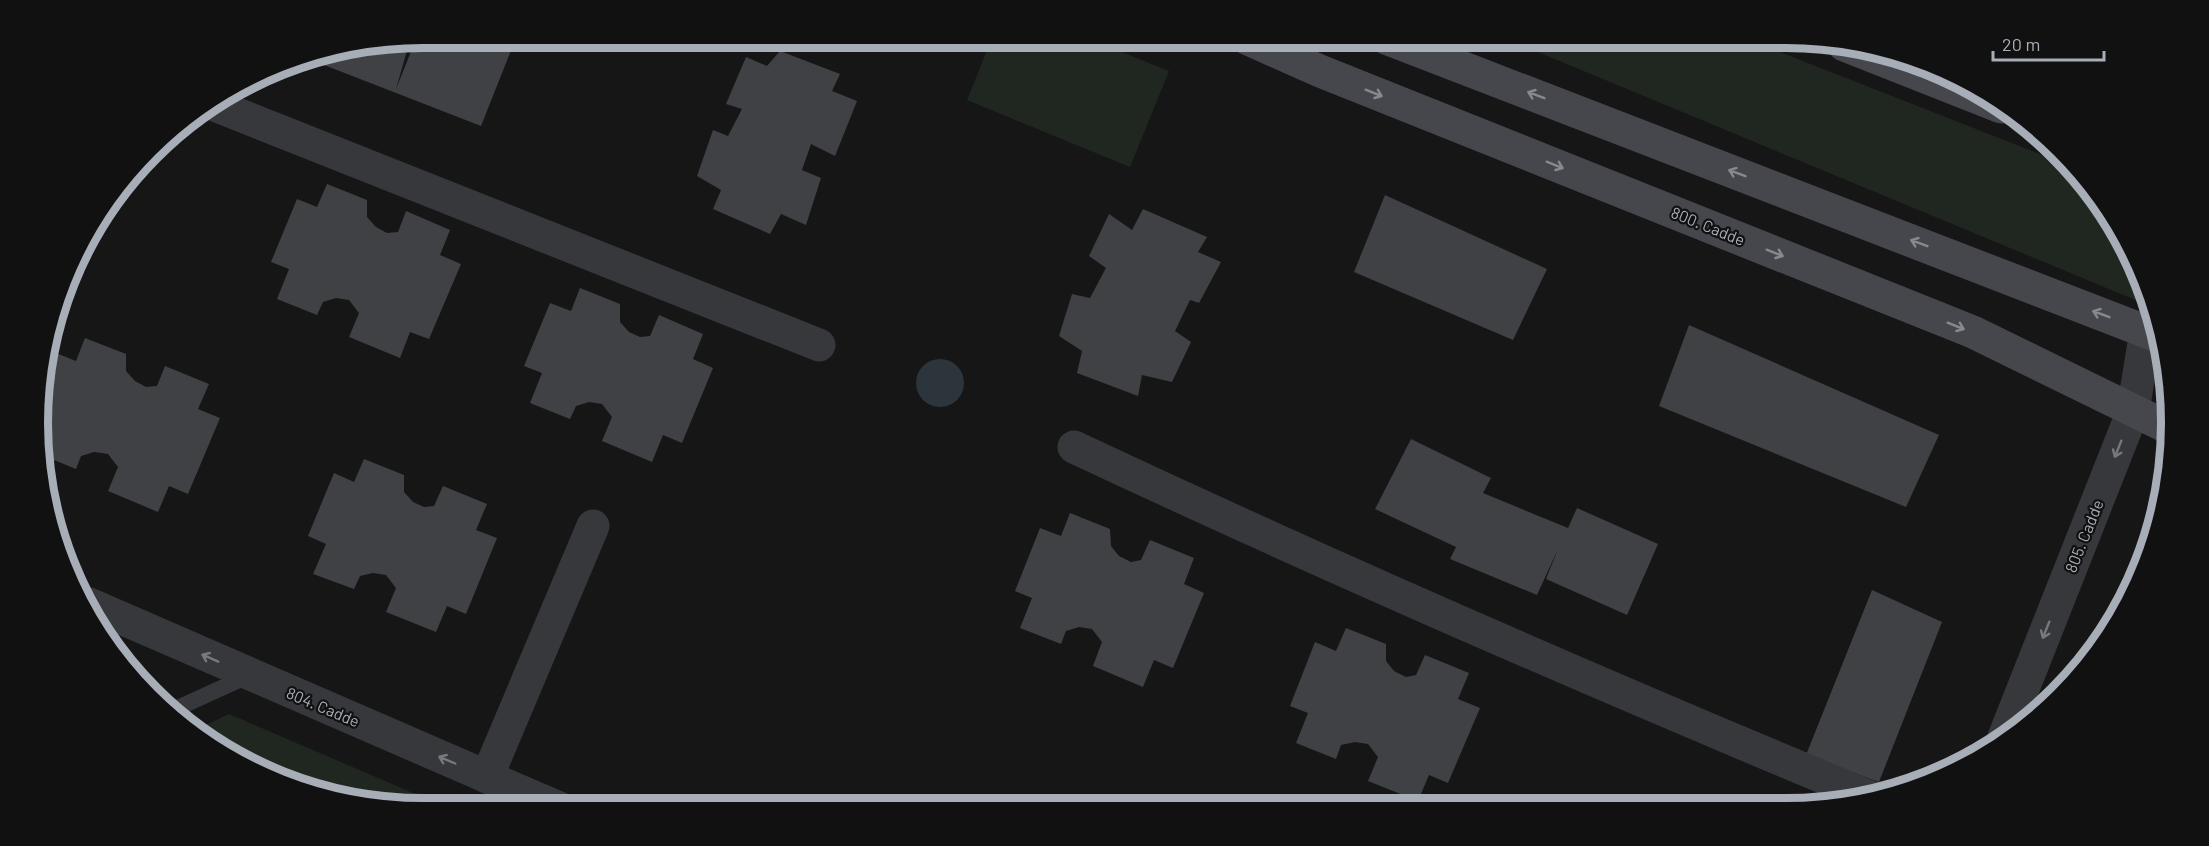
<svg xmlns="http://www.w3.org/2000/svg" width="2209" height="846" font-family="Barlow,sans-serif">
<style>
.green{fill:#202720}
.water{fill:#2c353b}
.building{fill:#404144}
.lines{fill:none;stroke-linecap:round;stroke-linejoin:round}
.lane{stroke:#37383c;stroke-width:16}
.street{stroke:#37383c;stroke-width:33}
.secondary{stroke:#45474c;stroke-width:33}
.oneway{stroke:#858a92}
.oneway2{stroke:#757980}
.labels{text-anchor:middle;stroke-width:4.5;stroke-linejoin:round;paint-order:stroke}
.street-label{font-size:16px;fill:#a8aeb7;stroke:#111112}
.rim{fill:none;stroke:#a8aeb7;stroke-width:8}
</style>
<rect width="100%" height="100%" fill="#161617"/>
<!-- green -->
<g class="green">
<polygon points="992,38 1087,38 1169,71 1130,167 967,100"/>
<polygon points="1504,38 1744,38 2060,162 2120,231 2145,304"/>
<polygon points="229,714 448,808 423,808 323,795 193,731"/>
</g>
<!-- water -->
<circle class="water" cx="940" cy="383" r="24"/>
<!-- building -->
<g class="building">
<polygon points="423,38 501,38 514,43 481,126 306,58 307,57 410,40 396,89 416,39"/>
<polygon points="780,51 840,74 832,91 857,101 835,156 811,144 802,170 821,178 806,225 781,214 770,234 713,209 721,190 697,176 713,130 728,136 742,109 726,104 746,57 767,66"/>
<polygon points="327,184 367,200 367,217 376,227 387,233 398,232 406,211 450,230 440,255 461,264 429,339 410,332 400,358 349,337 359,313 349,300 336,298 323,302 317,315 277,299 289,269 271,262 297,199 317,207"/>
<polygon points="1385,195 1547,269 1513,340 1354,272"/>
<polygon points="1143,209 1207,237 1198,252 1221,262 1199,303 1190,300 1175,331 1191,342 1172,382 1142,375 1138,396 1077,373 1082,351 1059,336 1072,294 1090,298 1106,268 1089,256 1109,214 1132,230"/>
<polygon points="580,288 620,304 620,322 629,332 640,337 650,336 659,315 703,334 693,359 713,368 682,443 663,435 652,462 602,441 612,417 602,404 589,402 576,406 570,419 530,403 542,373 524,366 550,303 571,311"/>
<polygon points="1689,325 1939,435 1906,507 1659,406"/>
<polygon points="85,338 126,354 126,371 135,381 146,387 157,386 165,366 209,384 198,409 220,418 188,494 169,486 158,512 108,491 118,467 108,454 94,452 81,456 76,469 44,456 43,435 48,423 42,421 41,388 56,353 76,361"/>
<polygon points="1411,439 1491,478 1483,493 1568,528 1577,508 1658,544 1627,615 1546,579 1558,549 1537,595 1450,559 1456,547 1375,509"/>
<polygon points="364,459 404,475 404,492 413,502 424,507 434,506 443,486 487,504 476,530 497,538 466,614 447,606 436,632 386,612 396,588 386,575 373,573 360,576 354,589 313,574 326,544 308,536 334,473 354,482"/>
<polygon points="1070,513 1110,529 1111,546 1119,556 1131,562 1141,560 1150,540 1194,558 1184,584 1204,593 1173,668 1154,660 1143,687 1093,666 1102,642 1092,629 1079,627 1066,631 1061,644 1020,628 1032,598 1015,591 1040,528 1061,536"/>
<polygon points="1872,590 1942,622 1879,782 1806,755"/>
<polygon points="1346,628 1386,644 1386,661 1394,671 1406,677 1416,675 1425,655 1469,673 1458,699 1480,708 1448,783 1429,775 1418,801 1368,781 1378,757 1368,744 1355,742 1341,745 1336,759 1296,743 1308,713 1290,706 1315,642 1336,651"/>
<polygon points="1131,797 1154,807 1127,807"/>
</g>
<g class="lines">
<!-- lane -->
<polyline class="lane" points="171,711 250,675"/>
<!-- street -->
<g class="street">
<polyline points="217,106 819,345"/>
<path d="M1074,447C1336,570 1601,685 1868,796"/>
<polyline points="89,604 559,808"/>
<polyline points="2004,737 2133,411 2146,331"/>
<polyline points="487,777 593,526"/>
</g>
<!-- secondary -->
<g class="secondary">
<polyline points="1246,38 1320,71 1973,332 2165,426"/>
<polyline points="1386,38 2155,335"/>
<polyline points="1844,45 2001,107"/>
</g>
</g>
<!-- one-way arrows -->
<defs><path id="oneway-shaft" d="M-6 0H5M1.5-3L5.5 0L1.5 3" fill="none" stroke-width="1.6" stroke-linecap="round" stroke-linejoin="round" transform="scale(1.5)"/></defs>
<g class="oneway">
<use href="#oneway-shaft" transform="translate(1374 93) rotate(22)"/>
<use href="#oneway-shaft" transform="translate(1536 95) rotate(-159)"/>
<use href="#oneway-shaft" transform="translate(1555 165) rotate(22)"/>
<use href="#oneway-shaft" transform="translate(1737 173) rotate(-159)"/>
<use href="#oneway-shaft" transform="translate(1919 243) rotate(-159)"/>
<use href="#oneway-shaft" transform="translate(1775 253) rotate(22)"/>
<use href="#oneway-shaft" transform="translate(2101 314) rotate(-159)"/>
<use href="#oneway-shaft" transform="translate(1956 326) rotate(22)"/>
</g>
<g class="oneway2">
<use href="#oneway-shaft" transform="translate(2118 449) rotate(112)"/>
<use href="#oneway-shaft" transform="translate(2046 630) rotate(112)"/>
<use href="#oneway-shaft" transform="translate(210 658) rotate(-156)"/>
<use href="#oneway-shaft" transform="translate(447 760) rotate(-157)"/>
</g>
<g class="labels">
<!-- street labels -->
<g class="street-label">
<text transform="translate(1708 226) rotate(22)" y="6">800. Cadde</text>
<text transform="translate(2084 536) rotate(-68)" y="6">805. Cadde</text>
<text transform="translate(323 707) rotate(23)" y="6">804. Cadde</text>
</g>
</g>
<!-- crop -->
<path d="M0 0H2209V846H0ZM423 48H1786A375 375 0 0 1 2161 423V423A375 375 0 0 1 1786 798H423A375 375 0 0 1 48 423V423A375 375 0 0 1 423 48Z" fill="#111112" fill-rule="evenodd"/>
<path class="rim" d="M423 48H1786A375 375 0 0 1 2161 423V423A375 375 0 0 1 1786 798H423A375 375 0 0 1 48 423V423A375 375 0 0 1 423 48Z"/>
<!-- scale -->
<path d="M1993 51v9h111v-9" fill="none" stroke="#a8aeb7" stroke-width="3"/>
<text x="2002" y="51" font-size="18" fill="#a8aeb7" stroke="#111112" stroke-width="4.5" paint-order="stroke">20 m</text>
</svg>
